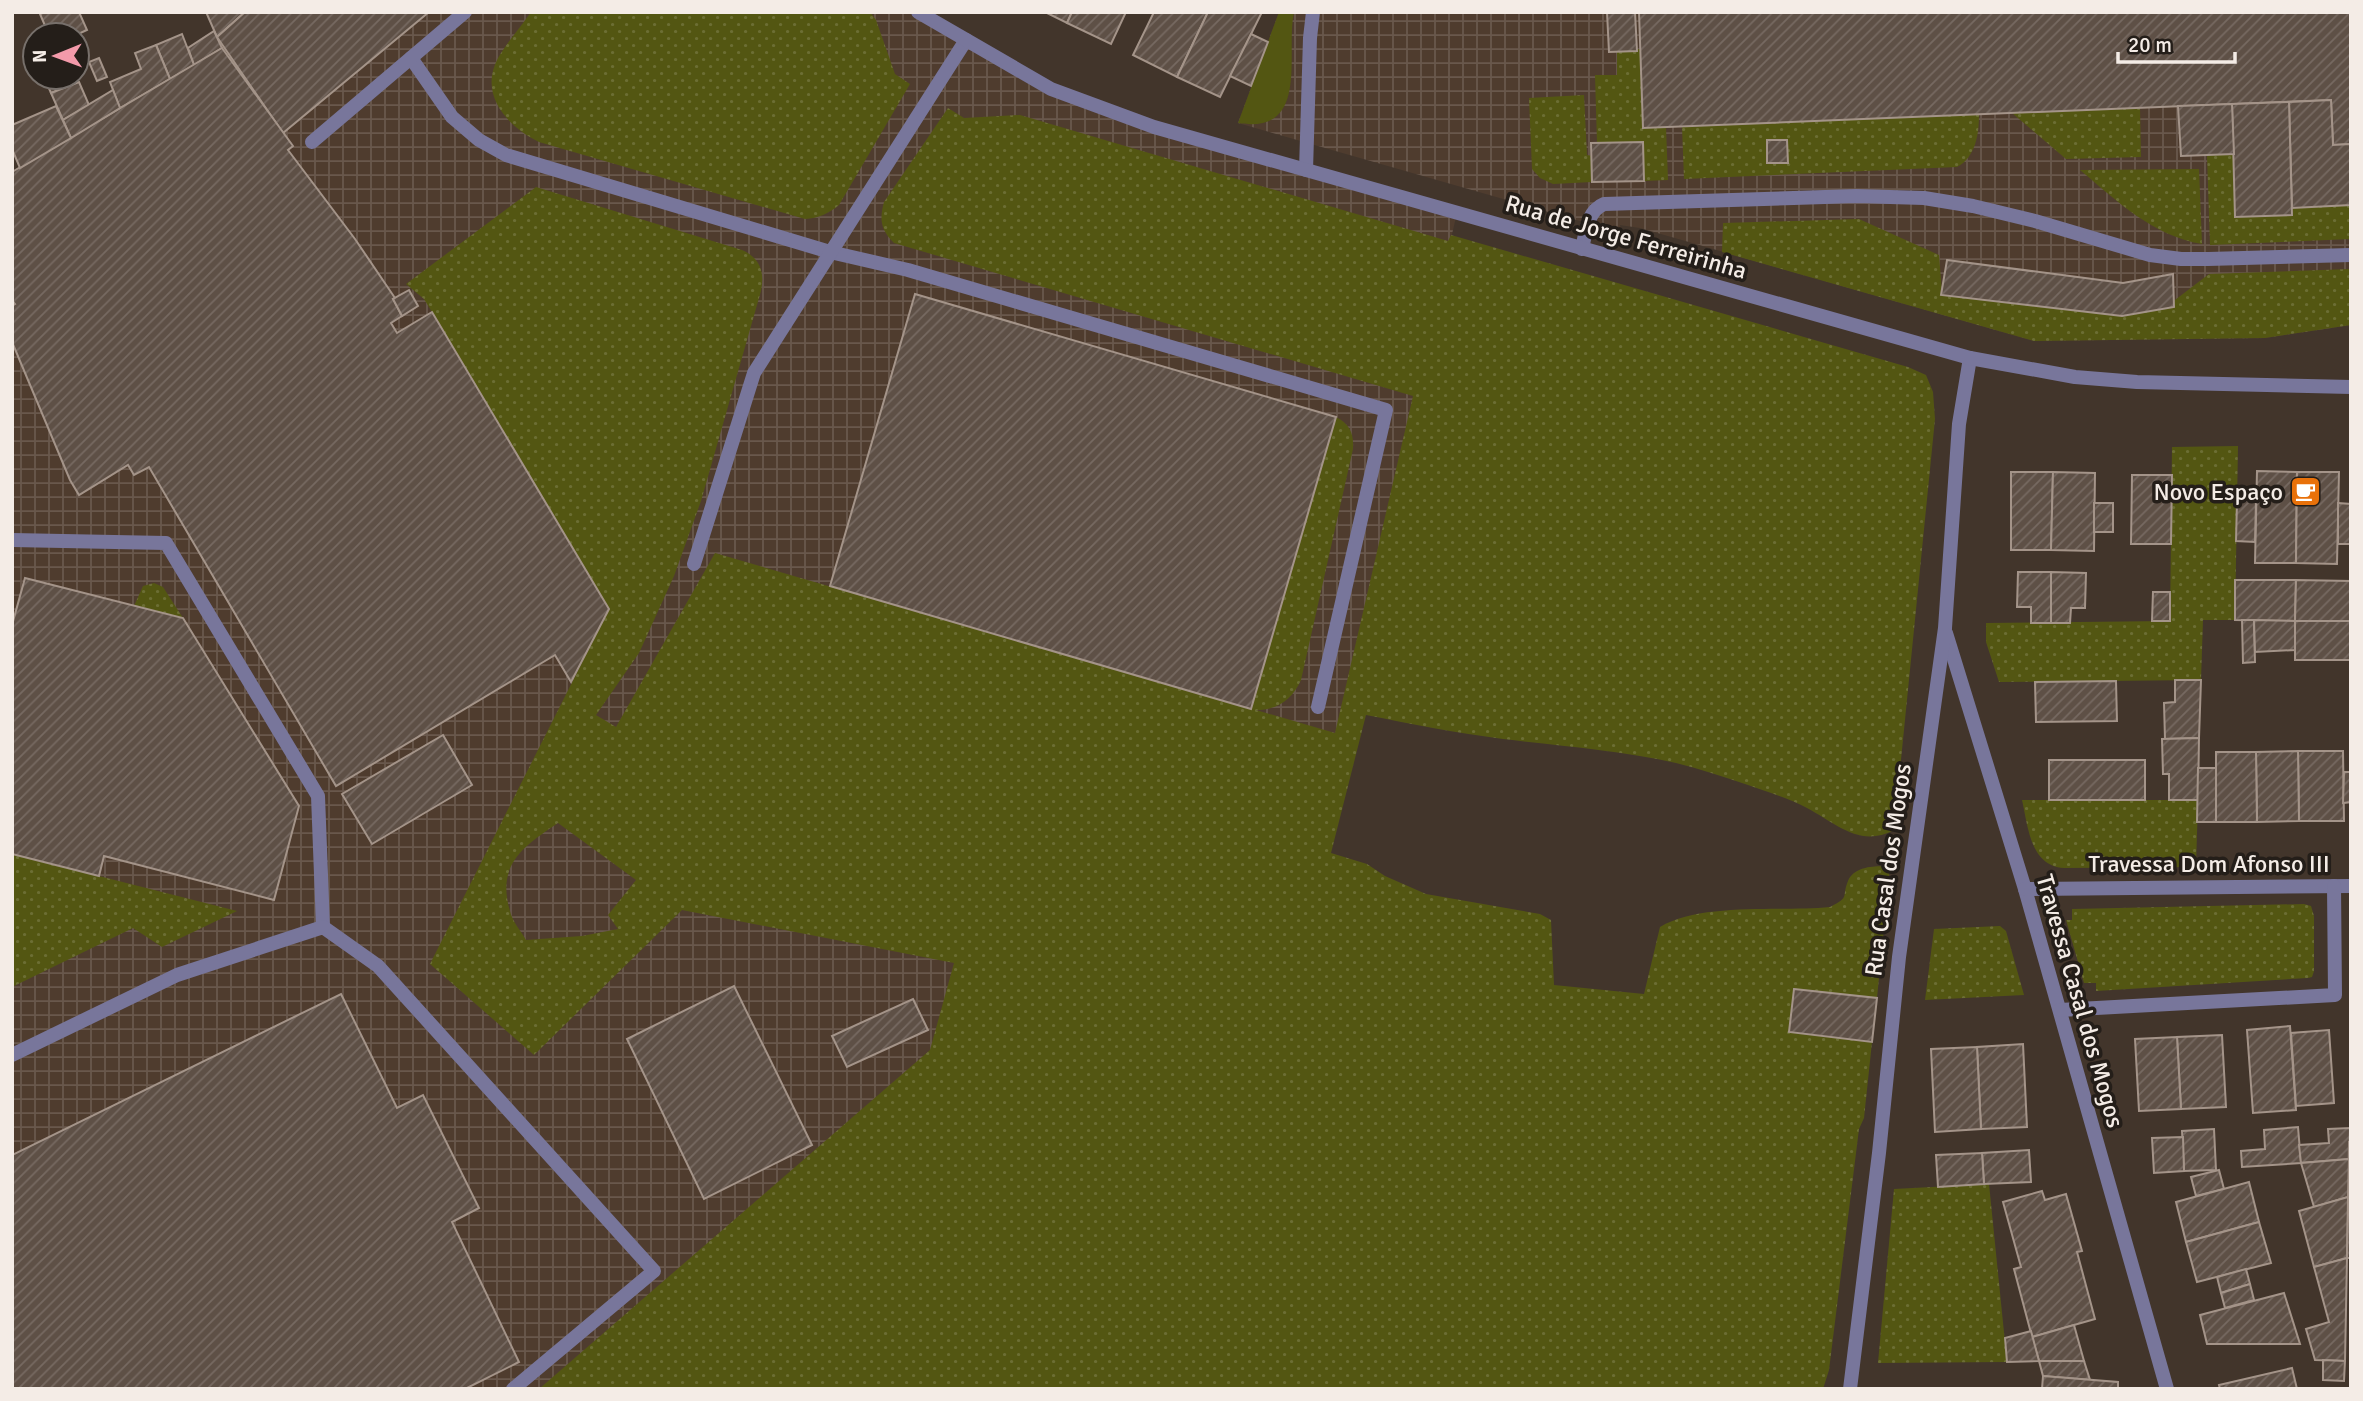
<svg xmlns="http://www.w3.org/2000/svg" width="2363" height="1401" font-family="Signika,sans-serif">
<style>
.industrial{fill:url(#industrial-grid)}
.grass{fill:url(#grass-dots);fill-rule:evenodd}
.garden{fill:#535612}
.building{fill:url(#building-hatch);stroke:#a49489;stroke-width:2}
.lines{fill:none;stroke-linecap:round;stroke-linejoin:round}
.service{stroke:#78769b;stroke-width:14}
.minor{stroke:#78769b;stroke-width:14}
.tertiary{stroke:#78769b;stroke-width:14}
.labels{text-anchor:middle;stroke-width:7;stroke-linejoin:round;paint-order:stroke}
.street-label{font-size:24px;fill:#f4ece6;stroke:#241e19}
.poi-label{font-size:24px;fill:#f4ece6;stroke:#241e19;text-anchor:end}
</style>
<defs>
<pattern id="industrial-grid" width="8" height="8" patternUnits="userSpaceOnUse" patternTransform="scale(1.75)"><rect width="8" height="8" fill="#4f3c2e"/><path d="M0 4h8M4 0v8" fill="none" stroke="#69584c"/></pattern>
<pattern id="grass-dots" width="8" height="8" patternUnits="userSpaceOnUse" patternTransform="scale(1.75)"><rect width="8" height="8" fill="#535612"/><path d="M2 2h.1M6 6h.1" fill="none" stroke="#6c6e34" stroke-width="1.8" stroke-linecap="round"/></pattern>
<pattern id="building-hatch" width="6" height="6" patternUnits="userSpaceOnUse" patternTransform="scale(1.75)"><rect width="6" height="6" fill="#5e5046"/><path d="M-1 1l2-2M0 6l6-6M5 7l2-2" fill="none" stroke="#766961"/></pattern>
</defs>
<rect width="100%" height="100%" fill="#42352b"/>
<!-- industrial -->
<g class="industrial">
<polygon points="245,12 907,12 1048,95 1456,217 1268,1024 959,1070 572,1389 12,1389 12,172 222,48 217,37"/>
<polygon points="1279,12 2351,12 2351,325 2265,338 2034,341 1640,228 1620,225 1622,233 1238,123"/>
</g>
<!-- grass -->
<g class="grass">
<path d="M531,12H870L876,20L895,74L910,84L839,205C828,214 819,218 805,219L539,142C508,127 478,95 498,58C507,42 521,27 531,12Z"/>
<polygon points="1640,49 1643,128 1666,127 1668,180 1644,181 1642,142 1597,143 1595,75 1617,75 1617,50"/>
<polygon points="1584,95 1587,155 1592,156 1592,182 1553,184 1540,178 1532,169 1529,98"/>
<polygon points="2140,107 2141,157 2066,159 2012,113"/>
<path d="M948,108L964,118L1020,115L1448,241L1451,235L1908,367L1926,375L1933,392L1935,419L1894,830C1860,848 1837,824 1807,808C1789,798 1767,792 1748,785C1724,777 1700,769 1676,763C1619,750 1561,746 1503,739C1457,733 1411,724 1366,715L1331,853L1367,864L1385,876L1426,894L1540,914L1551,920L1554,985L1644,994L1660,927C1702,902 1781,912 1830,907C1851,896 1841,898 1848,881C1854,866 1877,865 1890,867L1877,998L1794,989L1789,1032L1872,1042L1864,1118L1859,1129L1829,1370L1823,1389H539L930,1050L954,963L682,910L534,1055L430,964L609,609L432,312L424,299L406,284L536,187L742,250C760,258 765,272 761,291L701,501L674,576L639,653L596,715L616,727L715,553L1251,709L1336,417C1350,424 1354,434 1353,449L1301,680C1292,700 1277,710 1256,710L1335,733L1413,396L894,243C881,230 879,220 884,202ZM558,823L636,880L608,915L618,929L582,936L526,940C521,931 512,921 510,911C496,864 524,846 558,823Z"/>
<path d="M1979,114C1979,133 1976,157 1957,167L1684,179L1682,127Z"/>
<polygon points="2234,154 2236,217 2292,215 2292,208 2351,205 2351,239 2210,245 2207,155"/>
<path d="M2199,169L2202,244C2153,236 2117,201 2080,170Z"/>
<polygon points="1859,219 1939,255 1942,292 2171,303 2209,274 2351,269 2351,325 2265,338 2034,341 1722,252 1723,223"/>
<polygon points="2238,446 2235,620 2203,620 2201,680 1999,682 1986,642 1986,623 2170,621 2172,447"/>
<polygon points="154,583 163,587 183,618 134,606 143,586"/>
<path d="M2022,800H2198L2196,867L2064,868C2030,866 2028,826 2022,800Z"/>
<polygon points="12,854 237,911 162,947 133,928 12,987"/>
<polygon points="2304,904 2311,906 2314,916 2314,971 2312,977 2308,978 2096,991 2096,983 2084,983 2066,920 2072,920 2072,909"/>
<polygon points="2000,926 2006,931 2024,995 1925,1000 1934,929"/>
<polygon points="1989,1184 2007,1362 1878,1363 1894,1189"/>
</g>
<!-- garden -->
<path class="garden" d="M1279,12H1294C1285,53 1311,135 1238,123Z"/>
<!-- building -->
<g class="building">
<polygon points="45,12 79,12 87,30 76,35 49,35 40,14"/>
<polygon points="206,12 245,12 217,37"/>
<polygon points="245,12 429,12 283,133 217,37"/>
<polygon points="1045,12 1072,12 1067,23"/>
<polygon points="1072,12 1126,12 1111,44 1067,23"/>
<polygon points="1154,12 1208,12 1177,77 1133,55"/>
<polygon points="1208,12 1262,12 1220,97 1177,77"/>
<polygon points="1607,12 1635,12 1637,51 1609,52"/>
<polygon points="1639,12 2351,12 2351,144 2333,145 2331,100 1643,128"/>
<polygon points="214,31 222,48 194,65 188,48"/>
<polygon points="182,34 194,65 170,79 156,45"/>
<polygon points="1251,34 1268,42 1251,86 1230,76"/>
<polygon points="156,45 170,79 120,108 110,82 141,69 135,53"/>
<polygon points="222,48 293,146 288,150 355,239 395,298 393,299 402,316 391,323 397,333 432,312 609,609 571,682 555,655 336,786 149,467 134,475 128,465 79,495 70,480 12,342 12,306 15,304 12,300 12,172"/>
<polygon points="99,58 107,77 97,81 89,62"/>
<polygon points="44,77 72,77 75,84 51,93"/>
<polygon points="79,82 89,105 63,120 51,93"/>
<polygon points="113,90 120,108 71,138 63,120"/>
<polygon points="2331,100 2333,145 2351,144 2351,205 2292,208 2289,102"/>
<polygon points="2289,102 2292,215 2235,217 2232,104"/>
<polygon points="2232,104 2234,154 2181,156 2178,106"/>
<polygon points="56,106 71,138 20,168 12,149 12,125"/>
<polygon points="1767,140 1787,140 1788,163 1767,163"/>
<polygon points="1643,142 1644,181 1592,182 1591,143"/>
<polygon points="1947,260 2123,283 2173,274 2174,307 2122,316 1941,295"/>
<polygon points="409,290 418,306 402,316 393,299"/>
<polygon points="915,294 1336,417 1251,709 830,586"/>
<polygon points="2257,471 2297,472 2296,563 2255,563"/>
<polygon points="2011,472 2053,472 2051,550 2011,550"/>
<polygon points="2053,472 2095,473 2094,551 2051,550"/>
<polygon points="2297,472 2339,472 2337,564 2296,563"/>
<polygon points="2132,475 2172,475 2171,544 2131,544"/>
<polygon points="2237,501 2256,501 2255,542 2236,541"/>
<rect x="2094" y="503" width="19" height="29"/>
<polygon points="2338,503 2351,504 2351,544 2338,544"/>
<polygon points="2018,572 2051,572 2051,623 2031,623 2031,607 2017,607"/>
<polygon points="2051,572 2086,573 2085,608 2071,608 2070,623 2051,623"/>
<polygon points="25,578 183,618 299,806 274,900 104,856 99,876 12,854 12,625"/>
<polygon points="2235,580 2296,580 2295,621 2235,620"/>
<polygon points="2296,580 2351,581 2351,621 2295,621"/>
<polygon points="2153,592 2170,592 2170,621 2152,621"/>
<polygon points="2242,620 2254,620 2255,662 2243,663"/>
<polygon points="2254,620 2295,621 2295,650 2255,652"/>
<rect x="2295" y="621" width="56" height="39"/>
<polygon points="2175,680 2201,680 2199,738 2165,739 2164,703 2175,702"/>
<polygon points="2116,681 2117,721 2036,722 2035,682"/>
<polygon points="443,735 472,785 372,844 342,794"/>
<polygon points="2199,738 2198,800 2169,800 2169,774 2163,774 2162,739"/>
<polygon points="2298,751 2343,751 2344,821 2299,821"/>
<polygon points="2298,751 2299,821 2257,822 2256,752"/>
<polygon points="2216,752 2256,752 2257,822 2216,822"/>
<rect x="2049" y="760" width="96" height="40"/>
<polygon points="2198,768 2216,768 2216,822 2197,822"/>
<polygon points="2344,772 2351,772 2351,802 2343,803"/>
<polygon points="734,986 812,1145 704,1199 627,1039"/>
<polygon points="1794,989 1877,998 1872,1042 1789,1032"/>
<polygon points="341,994 397,1108 423,1095 479,1208 452,1222 519,1362 465,1389 12,1389 12,1155"/>
<polygon points="913,999 928,1030 847,1067 832,1036"/>
<polygon points="2290,1026 2296,1110 2253,1113 2247,1030"/>
<polygon points="2329,1030 2334,1103 2296,1106 2291,1033"/>
<polygon points="2222,1035 2226,1107 2181,1109 2177,1037"/>
<polygon points="2177,1037 2181,1109 2139,1111 2135,1039"/>
<polygon points="2023,1044 2027,1127 1981,1129 1977,1047"/>
<polygon points="1977,1047 1981,1129 1935,1132 1931,1049"/>
<polygon points="2298,1127 2301,1163 2242,1167 2241,1151 2265,1149 2264,1130"/>
<polygon points="2350,1128 2349,1159 2301,1163 2299,1145 2329,1143 2328,1129"/>
<polygon points="2214,1129 2216,1170 2184,1171 2182,1131"/>
<polygon points="2183,1137 2184,1171 2154,1173 2152,1138"/>
<polygon points="2349,1142 2351,1142 2351,1215 2348,1215"/>
<polygon points="2029,1150 2031,1182 1984,1184 1982,1153"/>
<polygon points="1982,1153 1984,1184 1938,1187 1936,1155"/>
<polygon points="2349,1159 2348,1197 2314,1207 2301,1163"/>
<polygon points="2219,1170 2224,1189 2196,1196 2191,1177"/>
<polygon points="2249,1182 2259,1222 2186,1242 2176,1202"/>
<polygon points="2042,1191 2045,1200 2066,1194 2082,1251 2077,1252 2095,1319 2032,1337 2014,1269 2021,1267 2003,1202"/>
<polygon points="2348,1197 2347,1258 2314,1267 2299,1211"/>
<polygon points="2348,1215 2351,1215 2351,1258 2347,1258"/>
<polygon points="2259,1222 2271,1263 2197,1282 2186,1242"/>
<polygon points="2347,1258 2345,1361 2315,1360 2306,1329 2329,1322 2314,1267"/>
<polygon points="2246,1269 2250,1284 2221,1293 2217,1277"/>
<polygon points="2250,1284 2254,1300 2225,1308 2221,1293"/>
<polygon points="2284,1293 2300,1344 2207,1344 2200,1315"/>
<polygon points="2074,1325 2084,1361 2039,1361 2032,1337"/>
<polygon points="2031,1331 2039,1361 2007,1362 2005,1338"/>
<polygon points="2323,1360 2345,1361 2344,1381 2323,1380"/>
<polygon points="2039,1361 2084,1361 2090,1380 2043,1376"/>
<polygon points="2292,1368 2297,1389 2220,1389 2219,1385"/>
<polygon points="2043,1376 2118,1382 2118,1389 2042,1389"/>
</g>
<g class="lines">
<!-- service -->
<g class="service">
<polyline points="411,58 452,117 479,140 506,155 830,252 908,270 1386,410 1318,707"/>
<polyline points="312,142 465,12"/>
<polyline points="1306,170 1310,38 1313,12"/>
<path d="M1582,249C1586,232 1587,211 1604,204L1856,196L1924,198L1973,206L2035,221L2150,255L2181,259H2208L2351,255"/>
<polyline points="12,540 166,543 318,796 323,927"/>
<polyline points="694,564 754,373 966,40"/>
<polyline points="12,1055 177,975 323,927 378,966 654,1271 513,1389"/>
</g>
<!-- minor -->
<g class="minor">
<polyline points="1946,633 2025,889 2167,1389"/>
<polyline points="2025,889 2351,886"/>
<polyline points="2060,1010 2335,995 2334,886"/>
<polyline points="1850,1389 1879,1153 1899,957 1945,628 1959,424 1970,358"/>
</g>
<!-- tertiary -->
<polyline class="tertiary" points="918,12 1051,89 1154,127 1970,358 2075,377 2137,382 2351,387"/>
</g>
<!-- icons -->
<defs>
<symbol id="cafe-square" viewBox="-11 -11 22 22"><rect x="-9" y="-9" width="18" height="18" rx="4" fill="#e8710a" stroke="#241e19"/><path d="M-5.5-4.5H6V0H3Q3 3.5 0 3.5H-2.5Q-5.5 3.5-5.5 0ZM3-3.2v2h1.7v-2ZM-6 4.5H4V6H-6Z" fill="#fff"/></symbol>
</defs>
<g fill-rule="evenodd">
<use href="#cafe-square" x="2288" y="474" width="35" height="35"/>
</g>
<g class="labels">
<!-- street labels -->
<g class="street-label">
<text transform="translate(1626 237) rotate(16)" y="8">Rua de Jorge Ferreirinha</text>
<text x="2209" y="872">Travessa Dom Afonso III</text>
<text transform="translate(1888 870) rotate(-82)" y="8">Rua Casal dos Mogos</text>
<text transform="translate(2080 1001) rotate(74)" y="8">Travessa Casal dos Mogos</text>
</g>
<!-- poi labels -->
<g class="poi-label">
<text x="2283" y="500">Novo Espaço</text>
</g>
</g>
<!-- border -->
<rect width="2363" height="1401" fill="none" stroke="#f4ece6" stroke-width="28"/>
<!-- north arrow -->
<g transform="translate(56 56) rotate(269)"><circle r="33" fill="#241e19" stroke="#77706b" stroke-width="2"/>
<path d="M0-5L12 26L0 18L-12 26Z" fill="#f39aaa"/>
<text y="-10" font-size="19" font-weight="bold" text-anchor="middle" fill="#f4ece6">N</text>
</g>
<!-- scale -->
<path d="M2118 52v10h117v-10" fill="none" stroke="#f4ece6" stroke-width="3.5"/>
<text x="2128" y="52" font-size="21" fill="#f4ece6" stroke="#241e19" stroke-width="5" paint-order="stroke">20 m</text>
</svg>
